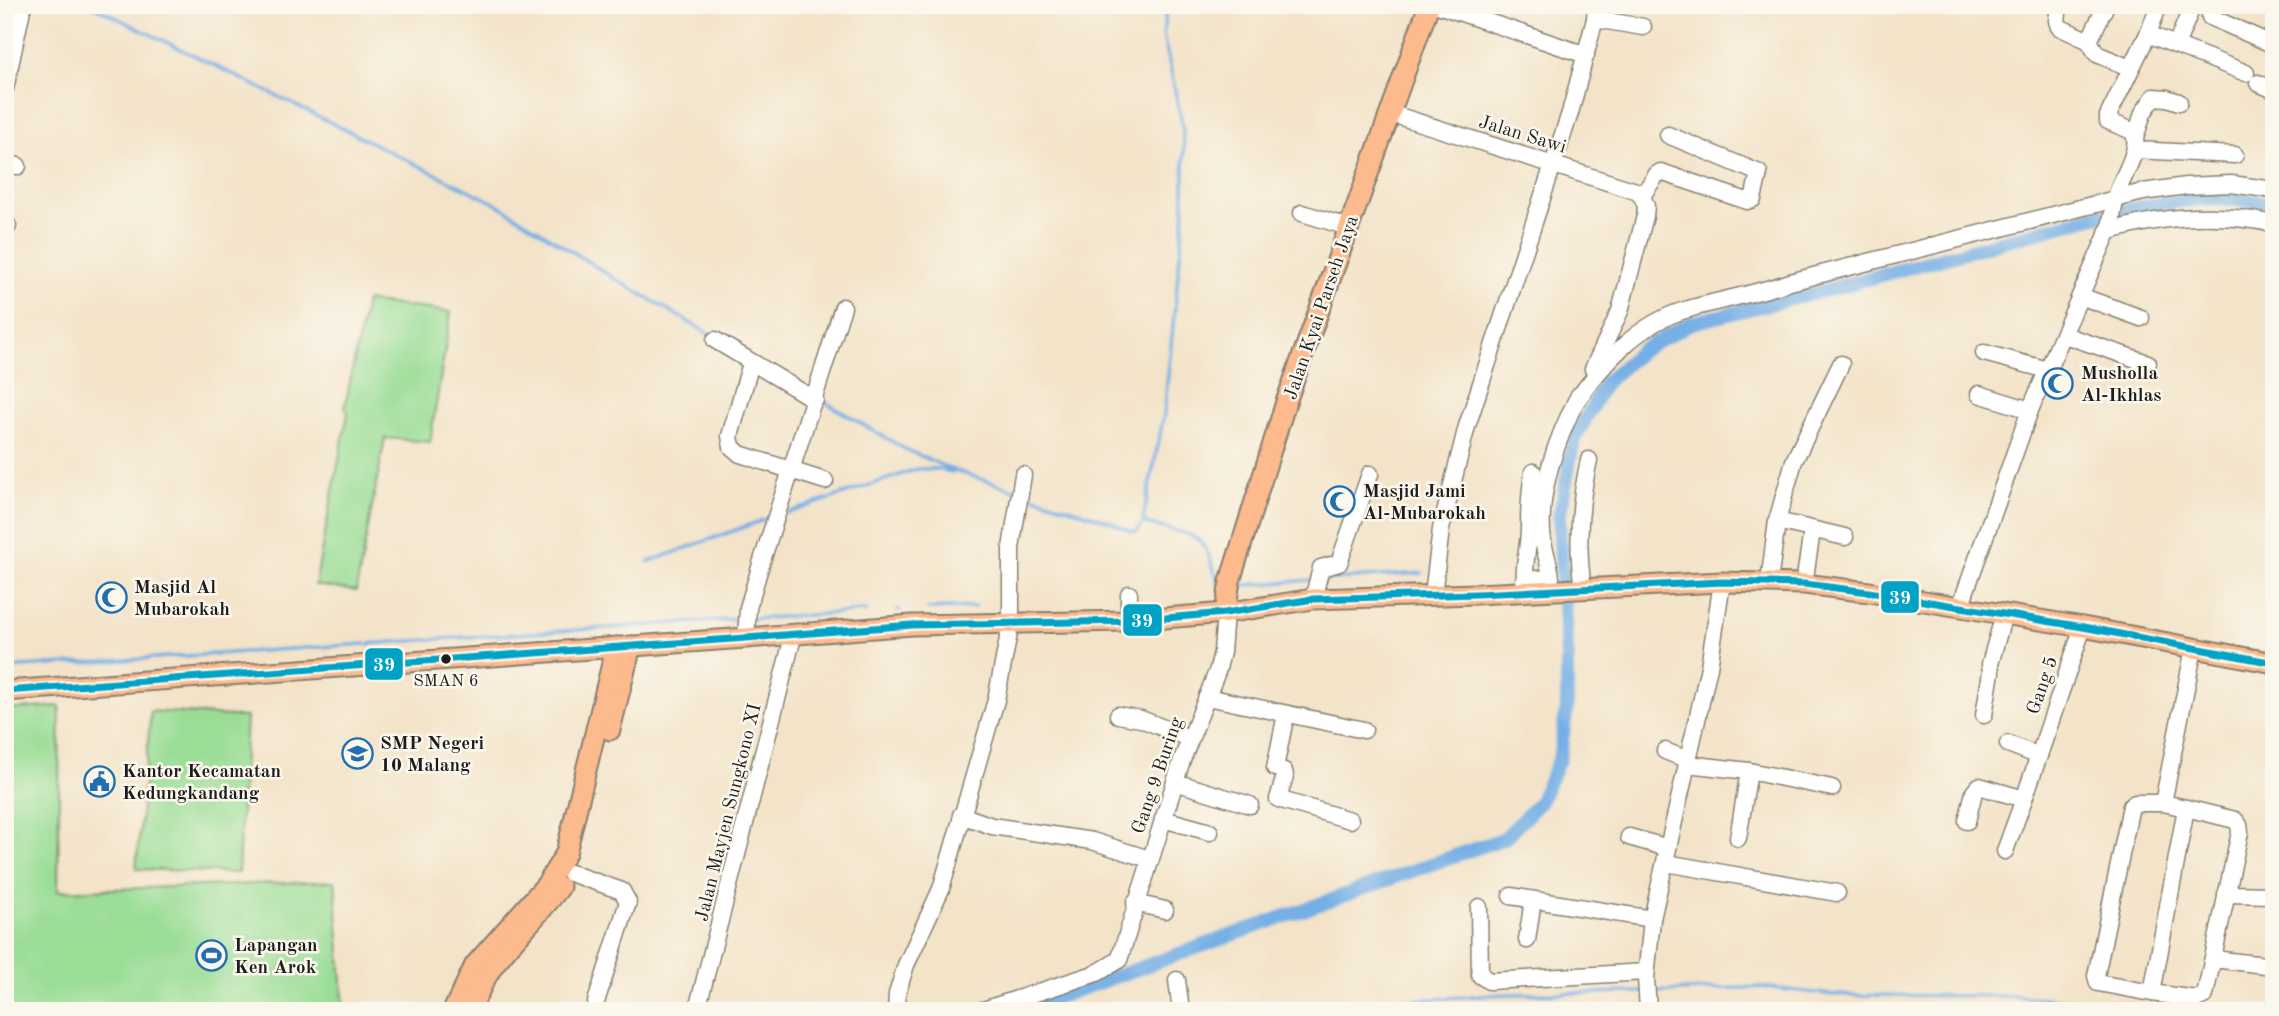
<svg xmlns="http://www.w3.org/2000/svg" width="2279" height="1016" font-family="'Old Standard TT',serif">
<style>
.green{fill:#9add95;stroke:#5b7c58;stroke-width:2}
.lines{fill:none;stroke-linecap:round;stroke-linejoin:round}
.stream{stroke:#75afe5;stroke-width:3.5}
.canal{stroke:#75afe5;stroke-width:14}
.minor-casing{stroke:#888072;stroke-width:19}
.major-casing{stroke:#888072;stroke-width:23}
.minor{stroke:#fff;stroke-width:16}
.major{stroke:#fcba8d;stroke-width:19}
.bus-1-casing{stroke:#fbf7ec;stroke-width:12}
.bus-1{stroke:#01a2c5;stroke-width:7}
.bus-dot{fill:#1c1c1c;stroke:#fbf7ec;stroke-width:2.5}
.labels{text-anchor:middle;stroke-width:5;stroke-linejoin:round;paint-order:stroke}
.bus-label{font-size:17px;fill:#1c1c1c;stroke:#fbf7ec}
.street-label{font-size:19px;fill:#1c1c1c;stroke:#fbf7ec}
.poi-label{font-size:19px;font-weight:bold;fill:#1c1c1c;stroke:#fbf7ec;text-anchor:start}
.line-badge{stroke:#fbf7ec;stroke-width:2.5}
.badge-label{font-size:19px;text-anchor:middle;font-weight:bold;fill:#fff}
</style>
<rect width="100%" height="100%" fill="#fbf7ec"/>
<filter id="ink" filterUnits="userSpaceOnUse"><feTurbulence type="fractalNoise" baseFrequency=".0143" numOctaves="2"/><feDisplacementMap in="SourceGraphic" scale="14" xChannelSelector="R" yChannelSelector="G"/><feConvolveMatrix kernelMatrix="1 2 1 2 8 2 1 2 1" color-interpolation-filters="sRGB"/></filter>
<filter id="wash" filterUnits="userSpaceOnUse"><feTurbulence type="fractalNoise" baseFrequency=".00686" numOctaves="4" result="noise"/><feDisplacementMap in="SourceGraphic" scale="28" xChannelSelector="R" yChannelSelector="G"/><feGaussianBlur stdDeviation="1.57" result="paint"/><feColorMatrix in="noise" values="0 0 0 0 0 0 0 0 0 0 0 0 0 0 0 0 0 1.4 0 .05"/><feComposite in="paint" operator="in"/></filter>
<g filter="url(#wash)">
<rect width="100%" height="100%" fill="#f3e3c8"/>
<!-- green -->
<g class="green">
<polygon points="366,301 451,312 430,442 385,438 356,591 315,585 348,412 345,407"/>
<polygon points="60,706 58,891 335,881 344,1011 5,1011 5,710"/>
<polygon points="151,711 246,717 238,873 136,869"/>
</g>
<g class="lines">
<!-- stream -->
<g class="stream">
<polyline points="91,5 499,205 612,277 711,335"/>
<path d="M1167,5L1163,34L1182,123L1184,145V216L1164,414L1143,520L1147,524C1201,538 1202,529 1219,586"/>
<polyline points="825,402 903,448 950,469 1015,490"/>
<polyline points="1026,494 1109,521 1130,531 1137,532 1144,521"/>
<polyline points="788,513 917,469 938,469 952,472"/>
<polyline points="648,562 763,520"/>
<polyline points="1323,580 1422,573"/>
<polyline points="1235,586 1311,580"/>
<polyline points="928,609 975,607"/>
<polyline points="897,610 900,610"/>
<polyline points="752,619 866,611"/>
<polyline points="5,668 741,619"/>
<polyline points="1651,992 1761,987 1835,995 2014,996 2126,1004 2162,1011"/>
<polyline points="1252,1011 1505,994 1644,992"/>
</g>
<!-- canal -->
<polyline class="canal" points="1019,1011 1505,838 1539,803 1559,760 1567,707 1567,656 1559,518 1574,440 1605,383 1642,350 1691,323 1827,290 2095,216 2163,203 2214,198 2274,203"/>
</g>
</g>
<g filter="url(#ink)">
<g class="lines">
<defs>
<g id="minor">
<polyline points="1438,5 1586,55"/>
<polyline points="2059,5 2057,21 2059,27 2089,41"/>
<polyline points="2106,5 2089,41 2097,54 2130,68"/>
<polyline points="2210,17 2274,45"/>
<polyline points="1595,19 1643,27"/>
<polyline points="2148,34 2246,73"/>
<polyline points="2176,45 2193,5"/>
<polyline points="2258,83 2274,90"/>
<polyline points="5,89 23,5"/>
<polyline points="1389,113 1636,191 1642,196"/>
<polyline points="2136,135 2143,113 2154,97 2167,98 2179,102"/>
<polyline points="2135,150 2235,155"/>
<polyline points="5,164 18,166"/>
<polyline points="1642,196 1657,174 1661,172 1747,201 1753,199 1759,173 1668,135"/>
<polyline points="1302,213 1348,227"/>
<polyline points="5,226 8,226"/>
<path d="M2107,232C2161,216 2219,212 2274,224"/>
<polyline points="2080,296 2141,318"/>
<polyline points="2064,335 2148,363"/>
<polyline points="715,340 815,400"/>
<polyline points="1984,353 2048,370"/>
<polyline points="751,363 730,436 732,447 740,454 825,481"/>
<polyline points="1593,369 1620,311 1645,216 1646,206 1642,196"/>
<polyline points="1979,394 2030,410"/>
<path d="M1575,403C1602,364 1637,324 1685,310C1720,300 1755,294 1790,282L2143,192L2186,186L2231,184L2274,190"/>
<polyline points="1777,521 1845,537"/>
<path d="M1524,580L1551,578C1550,565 1545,553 1543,541C1536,493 1558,436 1579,395"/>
<polyline points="1769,583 1777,521 1794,461 1841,364"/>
<polyline points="1804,584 1812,531"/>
<path d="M1583,588C1576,544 1579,504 1589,460"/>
<path d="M1526,589C1522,567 1529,549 1529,528C1529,508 1530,491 1533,472"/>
<polyline points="1129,594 1129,621"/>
<polyline points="1433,595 1441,529 1467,426 1570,113 1595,19 1596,5"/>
<polyline points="1313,599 1321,568 1339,563 1370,474"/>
<path d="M1960,607L2030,410L2110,228C2112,217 2114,205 2117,194C2121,178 2144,146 2132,131L2108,121V116L2148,34L2159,5"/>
<polyline points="746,638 748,608 761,564 843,307"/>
<polyline points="1207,697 1364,730"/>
<polyline points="1286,714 1275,768 1284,771 1285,776 1278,799 1350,820"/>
<polyline points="1118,715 1141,719 1189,738"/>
<polyline points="1984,715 1991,672 1990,664 2004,614"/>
<polyline points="2008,744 2039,756"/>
<polyline points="1665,751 1688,760"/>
<polyline points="1687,764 1749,771 1738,838"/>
<polyline points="1749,771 1832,788"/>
<polyline points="1175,782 1250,805"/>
<polyline points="2163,803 2135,803 2131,806 2096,976 2098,983 2152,993 2186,808 2163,803 2194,648"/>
<polyline points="961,815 992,826 1092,841 1149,859"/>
<polyline points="1163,819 1210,832"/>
<polyline points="1967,821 1974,792 1979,786 2024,799 2083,627"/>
<polyline points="1629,837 1668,848"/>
<polyline points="2005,851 2024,799"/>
<polyline points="1666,863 1837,893"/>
<polyline points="570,873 622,891 628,902 596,1002"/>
<polyline points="2226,894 2274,895"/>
<polyline points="1511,896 1652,919"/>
<polyline points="1135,903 1165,910"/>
<polyline points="1479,907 1480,975 1489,981 1646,972"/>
<polyline points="1527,940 1533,900"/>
<polyline points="2213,959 2274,966"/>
<polyline points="1177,980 1181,1011"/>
<polyline points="2152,993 2197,999 2205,995 2240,832 2239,825 2235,820 2186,808"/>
<polyline points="699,1002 794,633"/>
<polyline points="896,1011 897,994 906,965 941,889 996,700 1011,623 1011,548 1023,475"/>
<polyline points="980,1011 1097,973 1119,960 1182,760 1218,669 1222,652 1225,613"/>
<polyline points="1648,1011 1646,978 1652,919 1709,667 1722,582"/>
</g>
<g id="major">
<polyline points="1225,613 1230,581 1286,402 1429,5"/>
<polyline points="5,691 746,638 912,625 1129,621 1225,613 1313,599 1476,594 1722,582 1804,584 1869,592 2083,627 2274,663"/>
<polyline points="610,730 631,646"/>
<polyline points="453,1011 475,965 546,885 566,853 616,647"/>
<path d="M470,1011C478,994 484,977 496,962C516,936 540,914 560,887"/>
</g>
</defs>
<!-- minor casing -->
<use href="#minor" class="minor-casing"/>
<!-- major casing -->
<use href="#major" class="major-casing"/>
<!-- minor -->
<use href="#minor" class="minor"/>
<!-- major -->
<use href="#major" class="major"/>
<defs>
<polyline id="bus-1" points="5,691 746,638 912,625 1129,621 1225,613 1313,599 1476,594 1722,582 1804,584 1869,592 2083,627 2274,663"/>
</defs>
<!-- bus-1 casing -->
<use href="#bus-1" class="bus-1-casing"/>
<!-- bus-1 -->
<use href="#bus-1" class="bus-1"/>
</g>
</g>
<!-- icons -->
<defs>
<symbol id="mosque-ring" viewBox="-11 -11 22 22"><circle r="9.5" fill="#fbf7ec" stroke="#1f6fb2" stroke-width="1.5"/><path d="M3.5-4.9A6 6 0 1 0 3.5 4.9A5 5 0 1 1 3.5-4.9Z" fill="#1f6fb2"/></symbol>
<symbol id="school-ring" viewBox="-11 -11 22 22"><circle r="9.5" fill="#fbf7ec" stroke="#1f6fb2" stroke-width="1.5"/><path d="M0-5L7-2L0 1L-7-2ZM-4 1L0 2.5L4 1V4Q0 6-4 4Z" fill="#1f6fb2"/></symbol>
<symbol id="civic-ring" viewBox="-11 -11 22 22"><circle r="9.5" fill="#fbf7ec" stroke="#1f6fb2" stroke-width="1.5"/><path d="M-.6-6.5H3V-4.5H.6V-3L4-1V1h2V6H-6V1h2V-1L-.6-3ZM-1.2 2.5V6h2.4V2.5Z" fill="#1f6fb2"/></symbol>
<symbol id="stadium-ring" viewBox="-11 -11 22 22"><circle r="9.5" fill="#fbf7ec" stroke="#1f6fb2" stroke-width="1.5"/><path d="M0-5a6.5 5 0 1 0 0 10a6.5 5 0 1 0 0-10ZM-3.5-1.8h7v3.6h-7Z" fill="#1f6fb2"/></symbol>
</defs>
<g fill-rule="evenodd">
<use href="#mosque-ring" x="2040" y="366" width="35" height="35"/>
<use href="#mosque-ring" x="1322" y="484" width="35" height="35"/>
<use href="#mosque-ring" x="94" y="580" width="35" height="35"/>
<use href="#school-ring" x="340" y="736" width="35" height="35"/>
<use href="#civic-ring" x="82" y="764" width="35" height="35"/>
<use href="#stadium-ring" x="194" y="938" width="35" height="35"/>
</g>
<!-- markers -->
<circle class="bus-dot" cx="446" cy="659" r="6"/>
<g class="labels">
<!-- bus labels -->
<g class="bus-label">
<text x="446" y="686">SMAN 6</text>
</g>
<!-- street labels -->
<g class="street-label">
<text transform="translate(1523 133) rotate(17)" y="7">Jalan Sawi</text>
<text transform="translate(1320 307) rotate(-71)" y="7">Jalan Kyai Parseh Jaya</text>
<text transform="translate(2041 685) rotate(-71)" y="7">Gang 5</text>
<text transform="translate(1156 775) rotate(-71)" y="7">Gang 9 Buring</text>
<text transform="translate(727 812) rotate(-76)" y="7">Jalan Mayjen Sungkono XI</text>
</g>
<!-- poi labels -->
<g class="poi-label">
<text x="2081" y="379">Musholla<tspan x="2081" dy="22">Al-Ikhlas</tspan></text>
<text x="1363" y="497">Masjid Jami<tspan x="1363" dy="22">Al-Mubarokah</tspan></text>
<text x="134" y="593">Masjid Al<tspan x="134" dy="22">Mubarokah</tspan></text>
<text x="380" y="749">SMP Negeri<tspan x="380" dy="22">10 Malang</tspan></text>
<text x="122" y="777">Kantor Kecamatan<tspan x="122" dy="22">Kedungkandang</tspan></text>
<text x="234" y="951">Lapangan<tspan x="234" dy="22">Ken Arok</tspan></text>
</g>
</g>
<g class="line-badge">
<rect x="1880" y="580" width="40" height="34" rx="7" fill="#01a2c5"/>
<rect x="1122" y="603" width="41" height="34" rx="7" fill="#01a2c5"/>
<rect x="364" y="647" width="40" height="34" rx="7" fill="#01a2c5"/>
</g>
<g class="badge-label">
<text x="1900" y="604">39</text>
<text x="1142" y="627">39</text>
<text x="384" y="671">39</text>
</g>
<!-- margin -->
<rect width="2279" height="1016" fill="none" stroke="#fbf7ec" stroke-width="28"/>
</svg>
